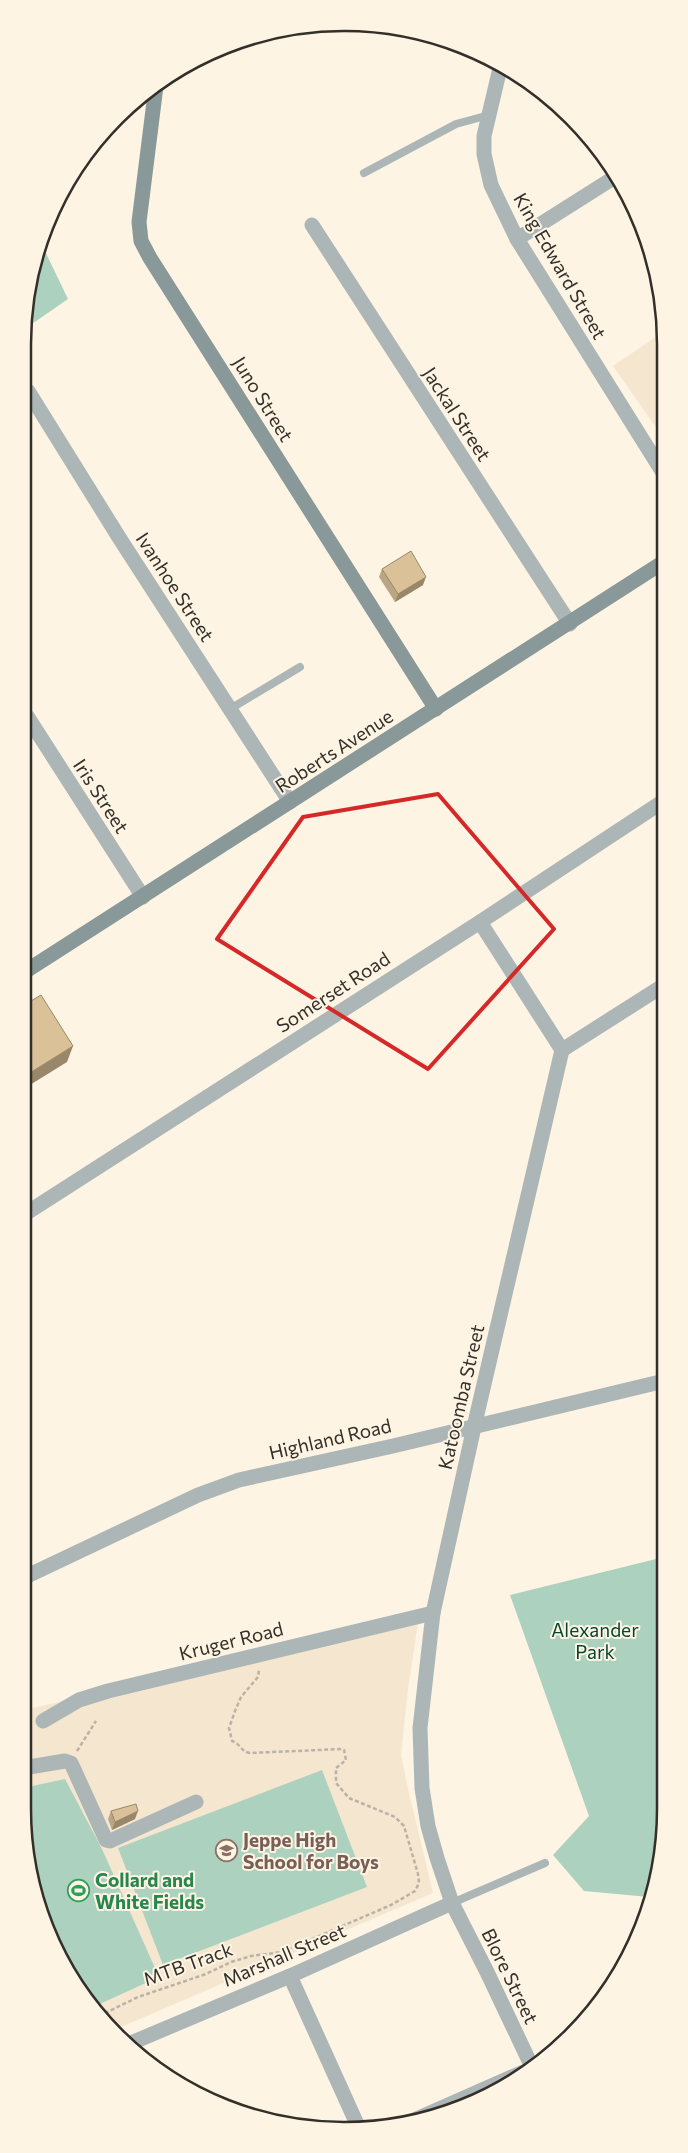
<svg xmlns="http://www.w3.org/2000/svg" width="688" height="2153" font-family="Commissioner,sans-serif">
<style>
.built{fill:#f5e6d0}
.green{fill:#add1bf}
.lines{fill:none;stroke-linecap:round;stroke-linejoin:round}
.path{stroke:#bab2a6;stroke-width:2.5;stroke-dasharray:4 2.5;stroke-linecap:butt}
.lane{stroke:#adb6b6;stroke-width:8}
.street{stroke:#adb6b6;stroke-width:15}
.secondary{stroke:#899898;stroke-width:15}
.wall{fill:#bba683}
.shaded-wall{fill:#99876a}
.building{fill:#dac198;stroke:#99876a}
.marked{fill:none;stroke:#d62828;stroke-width:4;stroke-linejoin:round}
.labels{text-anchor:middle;stroke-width:4;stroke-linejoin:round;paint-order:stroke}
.street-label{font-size:19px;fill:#332f29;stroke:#fef4e4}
.park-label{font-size:19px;fill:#034630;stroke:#fef4e4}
.education-label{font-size:19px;font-weight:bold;fill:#785e54;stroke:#fef4e4;text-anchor:start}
.leisure-label{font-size:19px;font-weight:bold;fill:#27864d;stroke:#fef4e4;text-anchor:start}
.rim{fill:none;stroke:#332f29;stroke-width:2.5}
</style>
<rect width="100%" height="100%" fill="#fef4e4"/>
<!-- built -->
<g class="built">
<polygon points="619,182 632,202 640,227 613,186"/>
<polygon points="663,332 662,436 613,366"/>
<polygon points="418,1623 408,1689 401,1755 409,1793 433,1893 114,2030 102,2021 47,1932 23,1809 23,1710"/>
</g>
<!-- green -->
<g class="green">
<polygon points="43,247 68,299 29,326 29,281"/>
<polygon points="660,1558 659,1872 649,1897 584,1891 553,1855 589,1816 510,1595"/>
<polygon points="322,1770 367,1887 163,1965 118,1848"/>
<polygon points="65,1779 102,1849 159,1977 93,2007 47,1932 23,1809 23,1788"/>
</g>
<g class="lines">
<!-- path -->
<g class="path">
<polyline points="77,1751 96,1721"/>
<path d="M99,2016L138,1997L206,1974L231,1962L251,1956L282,1952L391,1905L415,1891L419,1883L418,1874L404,1826L395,1817L349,1798L336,1783V1768L346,1760L344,1750L342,1749L250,1753C241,1752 240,1743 232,1741L229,1728L235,1711L241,1697L258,1677L259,1670"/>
</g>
<!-- lane -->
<g class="lane">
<polyline points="364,173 456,124 489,115"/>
<polyline points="230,709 300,667"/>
<polyline points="452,1903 545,1863"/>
</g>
<!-- street -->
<g class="street">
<polyline points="501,64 484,136 484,154 491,185 517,239 662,471"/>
<polyline points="312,225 570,624"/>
<polyline points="517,239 615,177"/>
<polyline points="28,391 120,539 290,802"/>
<polyline points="27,716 143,897"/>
<polyline points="480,922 562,1050 474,1427 433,1613 420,1728 422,1788 428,1826 437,1858 452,1903 487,1972 532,2067"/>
<polyline points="562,1050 661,987"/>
<polyline points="25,1214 480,922 662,802"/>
<polyline points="23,1578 198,1495 239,1480 393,1446 660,1382"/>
<polyline points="43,1721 79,1700 108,1691 433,1613"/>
<polyline points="23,1768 65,1761 71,1763 106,1840 110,1841 196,1802"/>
<polyline points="290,1976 357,2124"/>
<polyline points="131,2043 290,1976 452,1903"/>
<polyline points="414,2120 530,2069"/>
</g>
<!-- secondary -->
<g class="secondary">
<polyline points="156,86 139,222 141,241 150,258 436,709"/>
<polyline points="26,971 662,563"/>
</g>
</g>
<!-- wall -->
<g class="wall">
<polygon points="382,569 423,585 395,602 379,577"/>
<polygon points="111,1811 135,1819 112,1830 108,1819"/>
</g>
<!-- shaded-wall -->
<g class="shaded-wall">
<polygon points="426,577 423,585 395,602 398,594"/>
<polygon points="73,1046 67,1062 25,1088 25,1076"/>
<polygon points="138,1811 135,1819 112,1830 115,1822"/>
</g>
<!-- building -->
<g class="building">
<polygon points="411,551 426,577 398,594 382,569"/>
<polygon points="41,995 73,1046 25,1076 26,1004"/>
<polygon points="136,1804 138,1811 115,1822 111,1811"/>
</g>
<!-- marked area -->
<path class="marked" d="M438,794L554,929L428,1069L217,939L303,817Z"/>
<!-- icons -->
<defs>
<symbol id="school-ring" viewBox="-11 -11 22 22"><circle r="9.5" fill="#fef4e4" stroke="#8d6e63" stroke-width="1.5"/><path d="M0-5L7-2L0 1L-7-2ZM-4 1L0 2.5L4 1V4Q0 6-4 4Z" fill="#8d6e63"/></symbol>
<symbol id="stadium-ring" viewBox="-11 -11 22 22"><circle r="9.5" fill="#fef4e4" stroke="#2e9e5b" stroke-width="1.5"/><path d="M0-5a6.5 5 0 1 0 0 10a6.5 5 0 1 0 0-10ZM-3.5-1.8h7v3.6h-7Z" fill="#2e9e5b"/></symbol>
</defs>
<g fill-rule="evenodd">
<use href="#school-ring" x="214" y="1838" width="25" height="25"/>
<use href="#stadium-ring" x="66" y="1878" width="25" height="25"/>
</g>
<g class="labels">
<!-- street labels -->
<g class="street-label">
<text transform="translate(560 266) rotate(60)" y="7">King Edward Street</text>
<text transform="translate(263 399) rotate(58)" y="7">Juno Street</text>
<text transform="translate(457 414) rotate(57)" y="7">Jackal Street</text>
<text transform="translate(175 587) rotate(57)" y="7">Ivanhoe Street</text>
<text transform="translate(334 751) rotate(-33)" y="7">Roberts Avenue</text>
<text transform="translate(101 796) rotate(57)" y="7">Iris Street</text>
<text transform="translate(333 992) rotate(-33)" y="7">Somerset Road</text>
<text transform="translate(461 1397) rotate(-77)" y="7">Katoomba Street</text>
<text transform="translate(330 1439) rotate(-13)" y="7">Highland Road</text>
<text transform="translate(231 1641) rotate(-14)" y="7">Kruger Road</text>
<text transform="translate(284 1955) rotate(-23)" y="7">Marshall Street</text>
<text transform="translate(188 1964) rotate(-20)" y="7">MTB Track</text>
<text transform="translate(510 1976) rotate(64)" y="7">Blore Street</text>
</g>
<!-- park labels -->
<g class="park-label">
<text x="595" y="1637">Alexander<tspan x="595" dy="22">Park</tspan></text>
</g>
<!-- education labels -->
<g class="education-label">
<text x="243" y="1847">Jeppe High<tspan x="243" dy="22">School for Boys</tspan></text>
</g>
<!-- leisure labels -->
<g class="leisure-label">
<text x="95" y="1887">Collard and<tspan x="95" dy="22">White Fields</tspan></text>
</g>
</g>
<!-- crop -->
<path d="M0 0H688V2153H0ZM344 31H344A313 313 0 0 1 657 344V1809A313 313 0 0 1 344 2122H344A313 313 0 0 1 31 1809V344A313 313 0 0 1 344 31Z" fill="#fef4e4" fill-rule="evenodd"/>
<path class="rim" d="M344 31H344A313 313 0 0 1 657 344V1809A313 313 0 0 1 344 2122H344A313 313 0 0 1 31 1809V344A313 313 0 0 1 344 31Z"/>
</svg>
